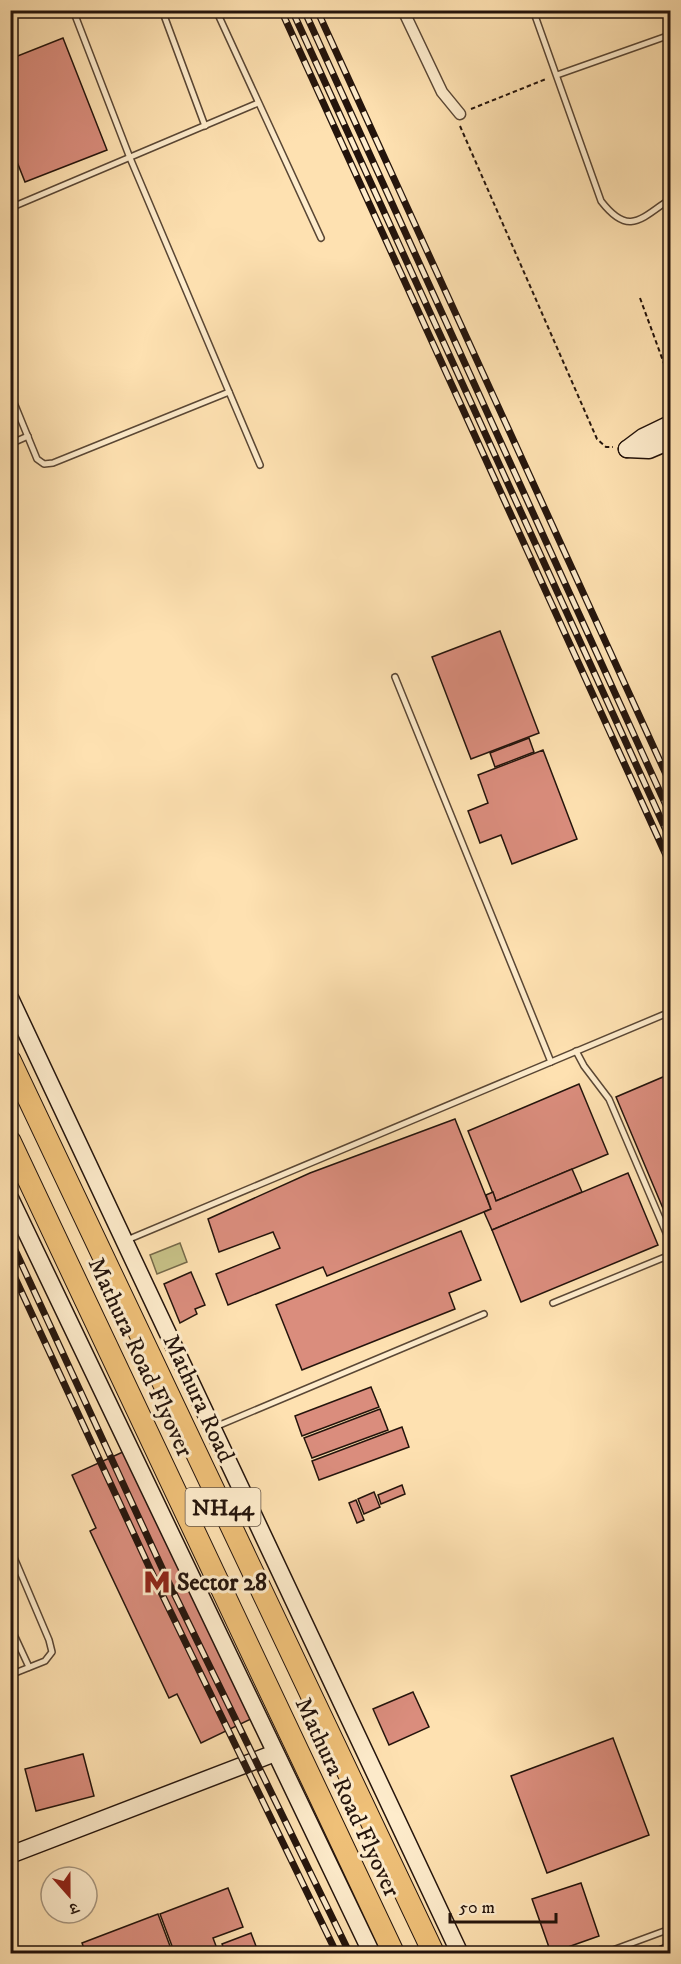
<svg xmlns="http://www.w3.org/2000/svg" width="681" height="1964" font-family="'IM FELL DW Pica','Noto Serif Devanagari',serif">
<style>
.green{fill:#c7c187;stroke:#766a4a;stroke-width:1.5}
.building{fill:#da8d7d;stroke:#24140c;stroke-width:1.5}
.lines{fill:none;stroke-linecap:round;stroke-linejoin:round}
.lane-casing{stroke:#5a4735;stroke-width:8}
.street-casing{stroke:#5a4735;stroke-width:13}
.secondary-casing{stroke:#24140c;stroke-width:19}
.highway-casing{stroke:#24140c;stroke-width:23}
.path{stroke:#24140c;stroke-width:2;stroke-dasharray:4.5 3;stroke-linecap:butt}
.lane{stroke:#feeccc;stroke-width:5}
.street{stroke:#feeccc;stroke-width:10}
.secondary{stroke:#feeccc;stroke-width:16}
.highway{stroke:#efc078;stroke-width:21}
.rail-casing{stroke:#24140c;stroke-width:7}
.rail{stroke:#feeccc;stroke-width:4.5;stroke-dasharray:14;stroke-linecap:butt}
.labels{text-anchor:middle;stroke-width:6;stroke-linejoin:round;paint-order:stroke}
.shield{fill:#feeccc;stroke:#655546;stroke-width:1.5}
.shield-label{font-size:22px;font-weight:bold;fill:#24140c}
.street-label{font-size:24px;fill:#24140c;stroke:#feeccc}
.poi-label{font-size:24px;font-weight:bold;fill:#24140c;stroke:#feeccc;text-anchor:start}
</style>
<rect width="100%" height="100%" fill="#fee1b1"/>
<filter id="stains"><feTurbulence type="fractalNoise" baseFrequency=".00333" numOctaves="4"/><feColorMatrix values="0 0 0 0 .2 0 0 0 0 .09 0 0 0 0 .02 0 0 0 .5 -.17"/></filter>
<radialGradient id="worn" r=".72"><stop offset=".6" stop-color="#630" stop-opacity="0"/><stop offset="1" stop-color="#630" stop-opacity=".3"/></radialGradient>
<!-- green -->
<polygon class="green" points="180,1243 187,1262 157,1274 150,1255"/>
<!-- building -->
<g class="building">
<polygon points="63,38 107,150 25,182 10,144 10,59"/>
<polygon points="500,631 539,733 471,759 432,657"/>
<polygon points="529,738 534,752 495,767 490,753"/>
<polygon points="543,750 577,839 512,864 501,835 480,843 468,811 488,803 478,775"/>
<polygon points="670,1074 670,1225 616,1097"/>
<polygon points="579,1084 608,1154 496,1201 468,1131"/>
<polygon points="455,1119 491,1209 327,1276 323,1267 228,1305 216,1274 280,1248 273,1232 219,1252 208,1219 310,1173"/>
<polygon points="572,1169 582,1192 492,1230 484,1212 491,1209 486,1195 493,1192 496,1201"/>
<polygon points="628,1173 658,1245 521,1302 492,1230"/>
<polygon points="461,1231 481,1280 449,1293 455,1309 302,1370 276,1305"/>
<polygon points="191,1272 205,1305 195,1309 197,1314 180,1323 164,1284"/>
<polygon points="371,1387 379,1407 302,1436 295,1416"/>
<polygon points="380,1409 388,1430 312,1458 304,1438"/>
<polygon points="402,1427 409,1447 319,1480 312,1461"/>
<polygon points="125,1451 251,1719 201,1743 177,1694 169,1698 90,1531 96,1528 72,1475"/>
<polygon points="402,1485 405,1494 381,1504 378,1495"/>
<polygon points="374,1492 380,1507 364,1514 358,1499"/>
<polygon points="356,1500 364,1520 357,1523 349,1503"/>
<polygon points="413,1692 429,1727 389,1745 373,1709"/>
<polygon points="613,1738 649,1835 547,1873 511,1776"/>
<polygon points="83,1754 94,1796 36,1811 25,1769"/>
<polygon points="581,1883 599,1936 551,1953 532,1899"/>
<polygon points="228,1888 243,1927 213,1938 219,1954 175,1954 160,1914"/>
<polygon points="158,1914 173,1954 86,1954 82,1943"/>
<polygon points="251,1933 259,1954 226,1954 222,1944"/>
<polygon points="670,1942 670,1954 641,1954"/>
</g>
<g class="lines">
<defs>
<g id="lane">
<polyline points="73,10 130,158 260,465"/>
<polyline points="162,10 205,126"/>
<polyline points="216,10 321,238"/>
<path d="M533,10L601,201C628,236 640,220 670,199"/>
<polyline points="557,75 670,35"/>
<polyline points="10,208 258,103"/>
<polyline points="10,393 37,459 44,464 53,463 229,392"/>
<polyline points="10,444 28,436"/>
<polyline points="395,677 551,1062"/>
<polyline points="576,1051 584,1066 609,1099 670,1242"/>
<polyline points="127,1240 670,1012"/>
<polyline points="553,1303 670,1255"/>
<polyline points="215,1427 484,1314"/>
<polyline points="10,1548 49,1640 52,1652 45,1661 10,1675"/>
<polyline points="10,1626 29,1667"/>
<polyline points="602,1954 670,1929"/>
</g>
<polyline id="street" points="403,10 442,92 460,114"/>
<g id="secondary">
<polyline points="627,449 643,437 670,424"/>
<polyline points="627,449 649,450 670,441"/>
<polyline points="10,998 460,1954"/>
<polyline points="10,1198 372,1954"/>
<polyline points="10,1855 275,1753"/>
</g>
<g id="highway">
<polyline points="10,1060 434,1954"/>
<polyline points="10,1141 394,1954"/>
</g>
</defs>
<!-- lane casing -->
<use href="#lane" class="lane-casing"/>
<!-- street casing -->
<use href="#street" class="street-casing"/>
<!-- secondary casing -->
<use href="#secondary" class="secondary-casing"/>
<!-- highway casing -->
<use href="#highway" class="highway-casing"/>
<!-- path -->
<g class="path">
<polyline points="471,109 546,79"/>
<polyline points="460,126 597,439 606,447 613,447"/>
<polyline points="640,298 670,380"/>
</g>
<!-- lane -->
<use href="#lane" class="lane"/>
<!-- street -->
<use href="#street" class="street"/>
<!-- secondary -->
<use href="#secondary" class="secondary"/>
<!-- highway -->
<use href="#highway" class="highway"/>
<defs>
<g id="rail">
<polyline points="281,10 670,864"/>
<polyline points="292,10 670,839"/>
<polyline points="304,10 670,814"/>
<polyline points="317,10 670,783"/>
<polyline points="10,1239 168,1581 350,1954"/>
<polyline points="10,1267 158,1586 337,1954"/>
</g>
</defs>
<!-- rail casing -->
<use href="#rail" class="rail-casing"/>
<!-- rail -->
<use href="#rail" class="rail"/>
</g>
<!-- icons -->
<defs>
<symbol id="metro-bare" viewBox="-9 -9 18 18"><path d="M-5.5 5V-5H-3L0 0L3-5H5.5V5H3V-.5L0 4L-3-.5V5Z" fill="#8f2418" stroke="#feeccc" stroke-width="2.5" paint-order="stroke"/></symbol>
</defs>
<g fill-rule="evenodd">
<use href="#metro-bare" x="138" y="1563" width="38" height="38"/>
</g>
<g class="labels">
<!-- shield labels -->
<rect class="shield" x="185.5" y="1488" width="75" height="38" rx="4.5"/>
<g class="shield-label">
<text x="223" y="1515">NH44</text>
</g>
<!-- street labels -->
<g class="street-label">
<text transform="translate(141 1357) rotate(65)" y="8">Mathura Road Flyover</text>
<text transform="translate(199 1398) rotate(65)" y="8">Mathura Road</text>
<text transform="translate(348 1797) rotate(65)" y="8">Mathura Road Flyover</text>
</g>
<!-- poi labels -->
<g class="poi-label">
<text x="177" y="1590">Sector 28</text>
</g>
</g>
<!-- margin -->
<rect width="681" height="1964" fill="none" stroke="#fee1b1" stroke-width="36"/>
<rect x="12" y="12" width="657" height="1940" fill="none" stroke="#24140c" stroke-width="3"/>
<rect x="18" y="18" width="645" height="1928" fill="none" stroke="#24140c" stroke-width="1.5"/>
<!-- north arrow -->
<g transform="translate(69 1895) rotate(159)"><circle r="28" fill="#feeccc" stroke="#a7967f" stroke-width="1.5"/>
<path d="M0-4.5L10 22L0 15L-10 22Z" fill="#8f2418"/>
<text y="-9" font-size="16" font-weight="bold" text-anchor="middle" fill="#24140c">उ</text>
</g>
<!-- scale -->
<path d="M450 1913v9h106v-9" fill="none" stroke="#24140c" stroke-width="3"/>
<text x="459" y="1913" font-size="18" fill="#24140c" stroke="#feeccc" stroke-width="4.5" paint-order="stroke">50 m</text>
<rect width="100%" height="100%" filter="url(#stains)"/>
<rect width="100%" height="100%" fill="url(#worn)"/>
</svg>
